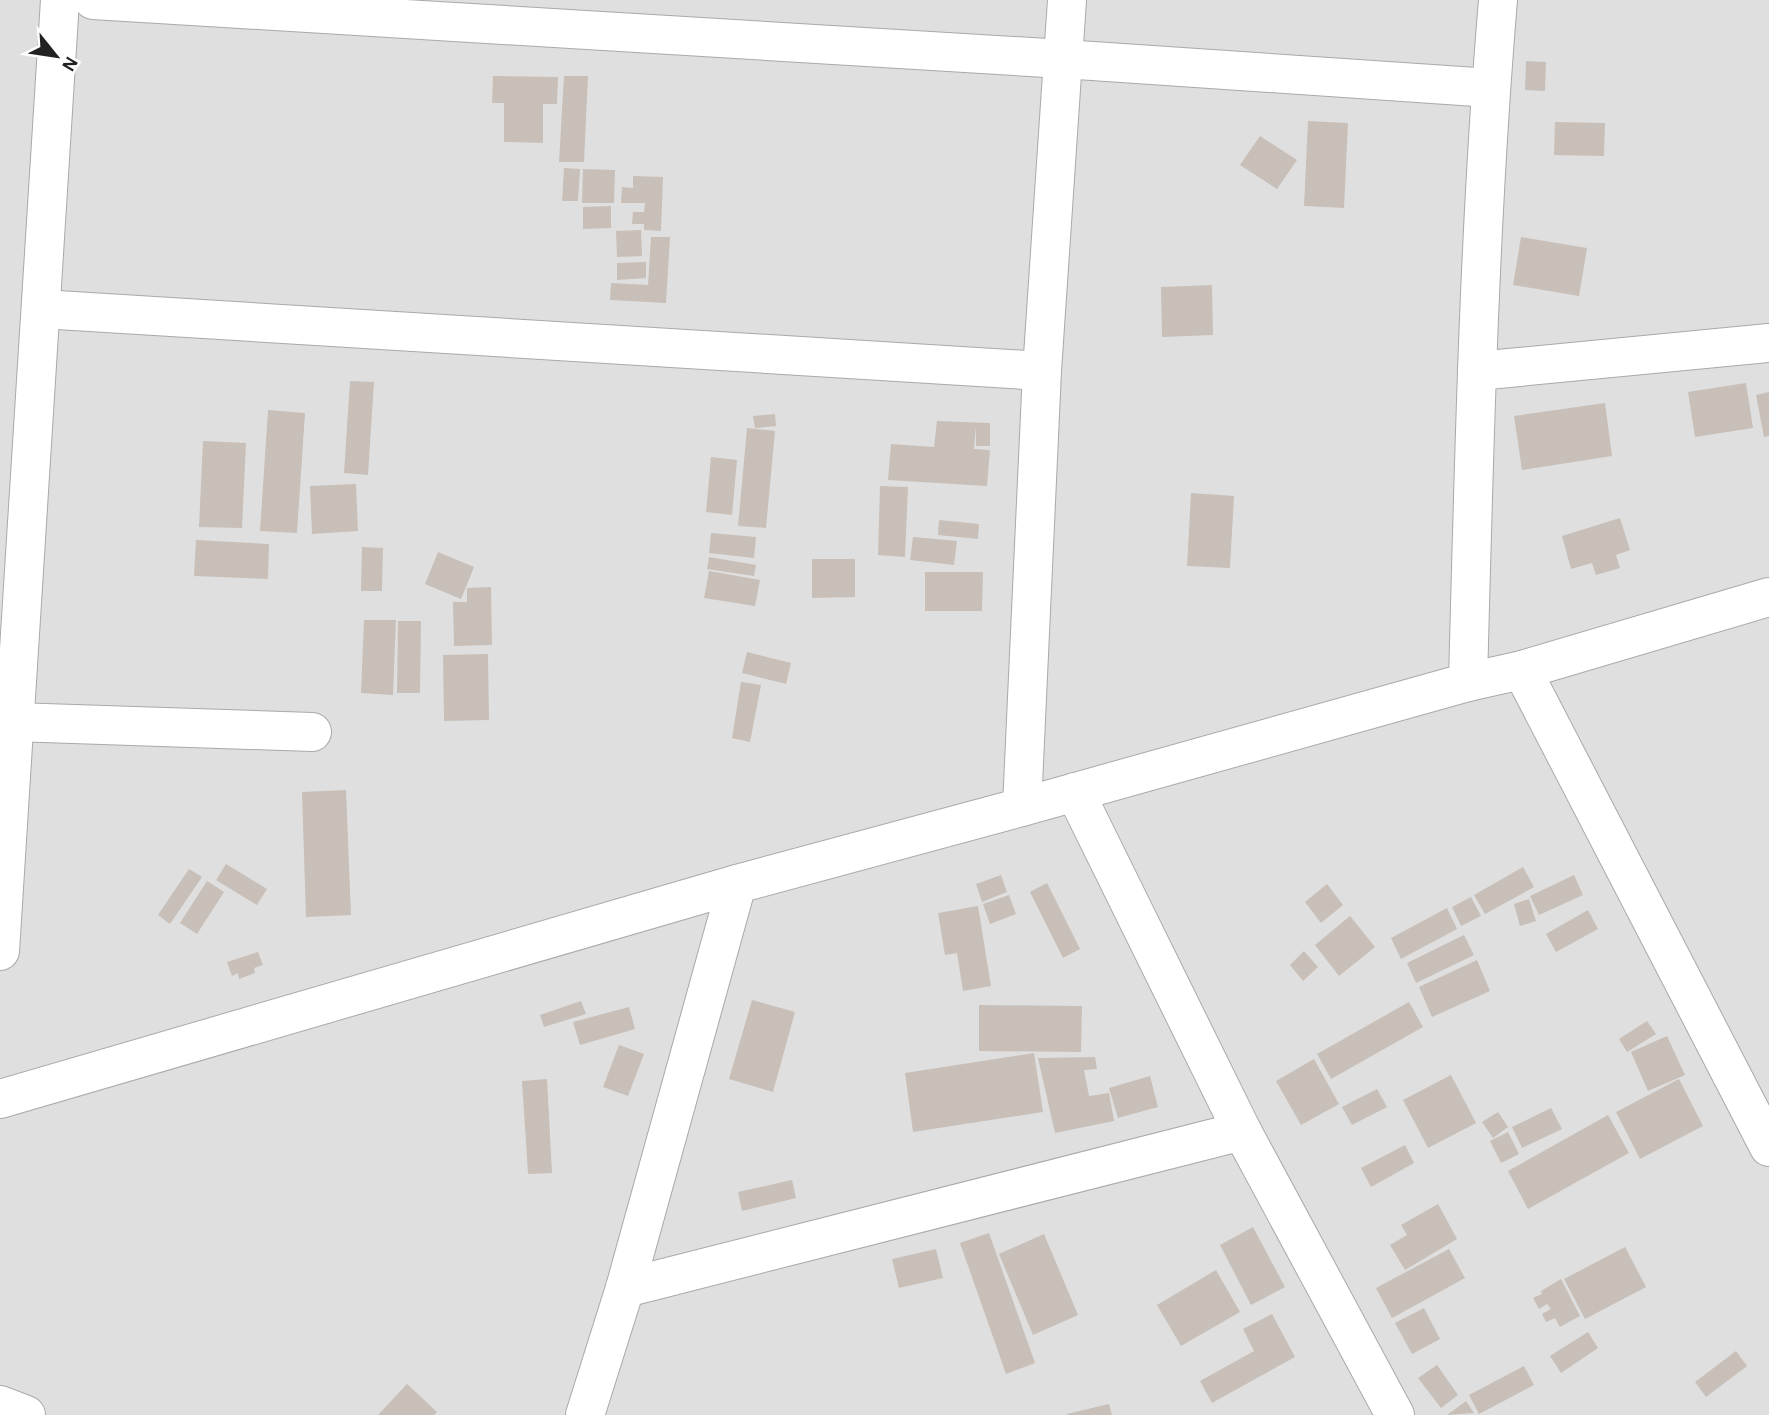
<svg xmlns="http://www.w3.org/2000/svg" width="1769" height="1415" font-family="'Alegreya Sans',sans-serif">
<style>
.residential{fill:#e0dfdf}
.building{fill:#c7bfb8}
.lines{fill:none;stroke-linecap:round;stroke-linejoin:round}
.minor-casing{stroke:#a9a9a9;stroke-width:40}
.minor{stroke:#fff;stroke-width:38}
</style>
<rect width="100%" height="100%" fill="#f2efe9"/>
<!-- residential -->
<rect class="residential" x="0" y="0" width="1769" height="1415"/>
<!-- building -->
<g class="building">
<polygon points="1526,61 1546,62 1545,91 1525,90"/>
<polygon points="493,76 558,77 557,104 543,104 543,143 504,142 504,103 492,103"/>
<polygon points="564,76 588,76 584,162 559,162"/>
<polygon points="1308,121 1348,123 1344,208 1304,206"/>
<polygon points="1555,122 1605,123 1604,156 1554,155"/>
<polygon points="1260,136 1297,160 1277,189 1240,165"/>
<polygon points="564,168 580,169 578,201 562,201"/>
<polygon points="583,169 615,170 614,203 582,203"/>
<polygon points="633,176 663,177 661,231 644,230 644,224 632,224 633,212 644,212 645,203 621,203 622,187 633,188"/>
<polygon points="611,206 611,228 583,229 583,207"/>
<polygon points="641,230 642,256 617,257 616,231"/>
<polygon points="651,237 670,237 666,303 610,300 611,283 648,285"/>
<polygon points="1521,237 1587,248 1579,296 1513,285"/>
<polygon points="646,262 646,278 617,280 617,263"/>
<polygon points="1212,285 1213,335 1162,337 1161,287"/>
<polygon points="350,381 374,382 368,475 344,473"/>
<polygon points="1746,383 1753,428 1695,437 1688,392"/>
<polygon points="1769,392 1769,436 1764,437 1756,395"/>
<polygon points="1605,403 1612,456 1522,470 1514,416"/>
<polygon points="268,410 305,413 297,533 260,531"/>
<polygon points="775,414 776,426 755,428 753,416"/>
<polygon points="937,421 990,423 990,446 976,446 976,426 974,449 990,450 987,486 888,480 891,444 934,447"/>
<polygon points="747,428 775,431 766,528 738,526"/>
<polygon points="203,441 246,443 242,528 199,527"/>
<polygon points="711,457 737,460 732,515 706,512"/>
<polygon points="356,484 358,531 312,534 310,486"/>
<polygon points="880,486 908,487 905,557 878,555"/>
<polygon points="1191,493 1234,496 1230,568 1187,566"/>
<polygon points="1620,518 1630,550 1616,555 1620,568 1596,575 1592,563 1571,569 1562,536"/>
<polygon points="939,520 979,524 978,539 938,535"/>
<polygon points="711,533 756,537 754,558 709,553"/>
<polygon points="913,537 957,541 954,565 910,560"/>
<polygon points="196,540 269,544 268,579 194,576"/>
<polygon points="362,547 383,548 382,591 361,591"/>
<polygon points="438,552 474,567 461,599 425,584"/>
<polygon points="709,557 756,565 754,576 707,569"/>
<polygon points="812,559 855,559 855,597 812,598"/>
<polygon points="709,571 760,580 755,606 704,598"/>
<polygon points="925,572 983,572 982,611 925,611"/>
<polygon points="491,587 492,645 454,646 453,602 467,602 467,588"/>
<polygon points="364,620 396,620 393,695 361,693"/>
<polygon points="398,621 421,621 420,693 397,693"/>
<polygon points="747,652 791,663 786,684 742,673"/>
<polygon points="488,654 489,720 444,721 443,655"/>
<polygon points="741,682 761,685 750,742 732,738"/>
<polygon points="346,790 351,915 306,917 302,792"/>
<polygon points="226,864 267,889 257,905 216,880"/>
<polygon points="1523,867 1534,887 1485,914 1474,895"/>
<polygon points="189,869 202,877 170,924 158,915"/>
<polygon points="1001,875 1007,892 982,902 976,884"/>
<polygon points="1574,875 1583,895 1539,915 1530,896"/>
<polygon points="207,881 224,892 197,934 180,923"/>
<polygon points="1047,883 1080,949 1063,958 1030,892"/>
<polygon points="1327,884 1343,905 1321,923 1305,902"/>
<polygon points="1009,895 1016,914 990,924 983,904"/>
<polygon points="1471,897 1481,916 1461,926 1452,907"/>
<polygon points="1529,899 1536,921 1520,926 1514,904"/>
<polygon points="978,906 991,986 963,991 957,953 945,955 938,913"/>
<polygon points="1447,908 1457,929 1401,959 1391,938"/>
<polygon points="1588,910 1598,929 1556,952 1546,934"/>
<polygon points="1350,916 1375,947 1339,976 1315,945"/>
<polygon points="1464,935 1474,955 1416,983 1407,963"/>
<polygon points="1304,951 1318,967 1303,981 1290,965"/>
<polygon points="258,952 263,965 254,968 255,973 239,979 238,973 232,976 227,962"/>
<polygon points="1477,960 1490,991 1432,1017 1419,987"/>
<polygon points="752,1000 795,1012 773,1092 729,1079"/>
<polygon points="581,1001 586,1014 544,1027 540,1015"/>
<polygon points="1409,1002 1423,1027 1331,1079 1317,1054"/>
<polygon points="979,1005 1082,1006 1081,1052 979,1051"/>
<polygon points="629,1007 635,1029 580,1045 573,1022"/>
<polygon points="1647,1021 1656,1034 1627,1052 1619,1039"/>
<polygon points="1667,1036 1685,1075 1648,1091 1631,1052"/>
<polygon points="619,1045 644,1054 628,1096 603,1087"/>
<polygon points="1034,1053 1043,1112 913,1132 905,1073"/>
<polygon points="1095,1057 1097,1069 1084,1070 1089,1096 1109,1093 1114,1121 1055,1133 1038,1058"/>
<polygon points="1314,1059 1339,1104 1301,1125 1276,1081"/>
<polygon points="1451,1075 1476,1123 1428,1148 1403,1100"/>
<polygon points="1150,1076 1158,1107 1118,1118 1109,1088"/>
<polygon points="547,1079 552,1173 528,1174 522,1081"/>
<polygon points="1679,1079 1703,1126 1640,1159 1616,1112"/>
<polygon points="1377,1089 1387,1107 1352,1125 1342,1107"/>
<polygon points="1551,1108 1562,1129 1522,1148 1512,1127"/>
<polygon points="1498,1112 1508,1127 1493,1138 1482,1122"/>
<polygon points="1608,1115 1629,1153 1528,1209 1508,1171"/>
<polygon points="1508,1132 1519,1154 1501,1163 1490,1141"/>
<polygon points="1405,1145 1414,1163 1371,1187 1361,1168"/>
<polygon points="792,1180 796,1198 742,1211 738,1192"/>
<polygon points="1438,1204 1457,1239 1405,1270 1390,1245 1407,1235 1401,1225"/>
<polygon points="1253,1227 1285,1287 1251,1305 1220,1245"/>
<polygon points="989,1233 1035,1363 1006,1374 960,1243"/>
<polygon points="1044,1234 1078,1315 1033,1335 999,1254"/>
<polygon points="1625,1247 1646,1287 1585,1319 1564,1279"/>
<polygon points="936,1249 943,1278 899,1288 892,1259"/>
<polygon points="1449,1249 1465,1278 1392,1318 1376,1288"/>
<polygon points="1216,1270 1240,1312 1181,1346 1157,1305"/>
<polygon points="1561,1279 1580,1316 1560,1327 1555,1318 1546,1322 1542,1314 1551,1309 1547,1304 1539,1309 1533,1298 1542,1294 1541,1291"/>
<polygon points="1424,1308 1440,1339 1412,1354 1395,1323"/>
<polygon points="1272,1314 1295,1357 1212,1403 1200,1381 1254,1351 1243,1329"/>
<polygon points="1588,1332 1598,1348 1561,1373 1550,1356"/>
<polygon points="1736,1351 1747,1366 1706,1397 1695,1382"/>
<polygon points="1437,1365 1458,1395 1441,1408 1418,1378"/>
<polygon points="1524,1366 1534,1385 1479,1414 1469,1395"/>
<polygon points="407,1384 437,1412 434,1415 378,1415"/>
<polygon points="1466,1401 1474,1413 1447,1415"/>
<polygon points="1109,1404 1112,1415 1067,1415 1067,1414"/>
</g>
<g class="lines">
<defs>
<g id="minor">
<polyline points="93,0 1063,59 1491,88"/>
<polyline points="41,309 1042,371"/>
<polyline points="1477,371 1769,343"/>
<polyline points="1522,670 1769,1147"/>
<path d="M1468,682C1474,454 1479,227 1498,0"/>
<polyline points="14,722 312,732"/>
<polyline points="1075,792 1242,1131 1395,1415"/>
<polyline points="1022,807 1042,371 1067,0"/>
<polyline points="0,951 60,0"/>
<polyline points="0,1099 737,884 1022,807 1468,682 1522,670 1769,597"/>
<polyline points="625,1288 1242,1131"/>
<polyline points="0,1405 26,1415"/>
<polyline points="585,1415 625,1288 737,884"/>
</g>
</defs>
<!-- minor casing -->
<use href="#minor" class="minor-casing"/>
<!-- minor -->
<use href="#minor" class="minor"/>
</g>
<!-- north arrow -->
<g transform="translate(56 56) rotate(120)" stroke="#ffffff" stroke-width="5" paint-order="stroke">
<path d="M0-5L12 26L0 18L-12 26Z" fill="#222222"/>
<text y="-10" font-size="19" font-weight="bold" text-anchor="middle" fill="#222222">N</text>
</g>
</svg>
